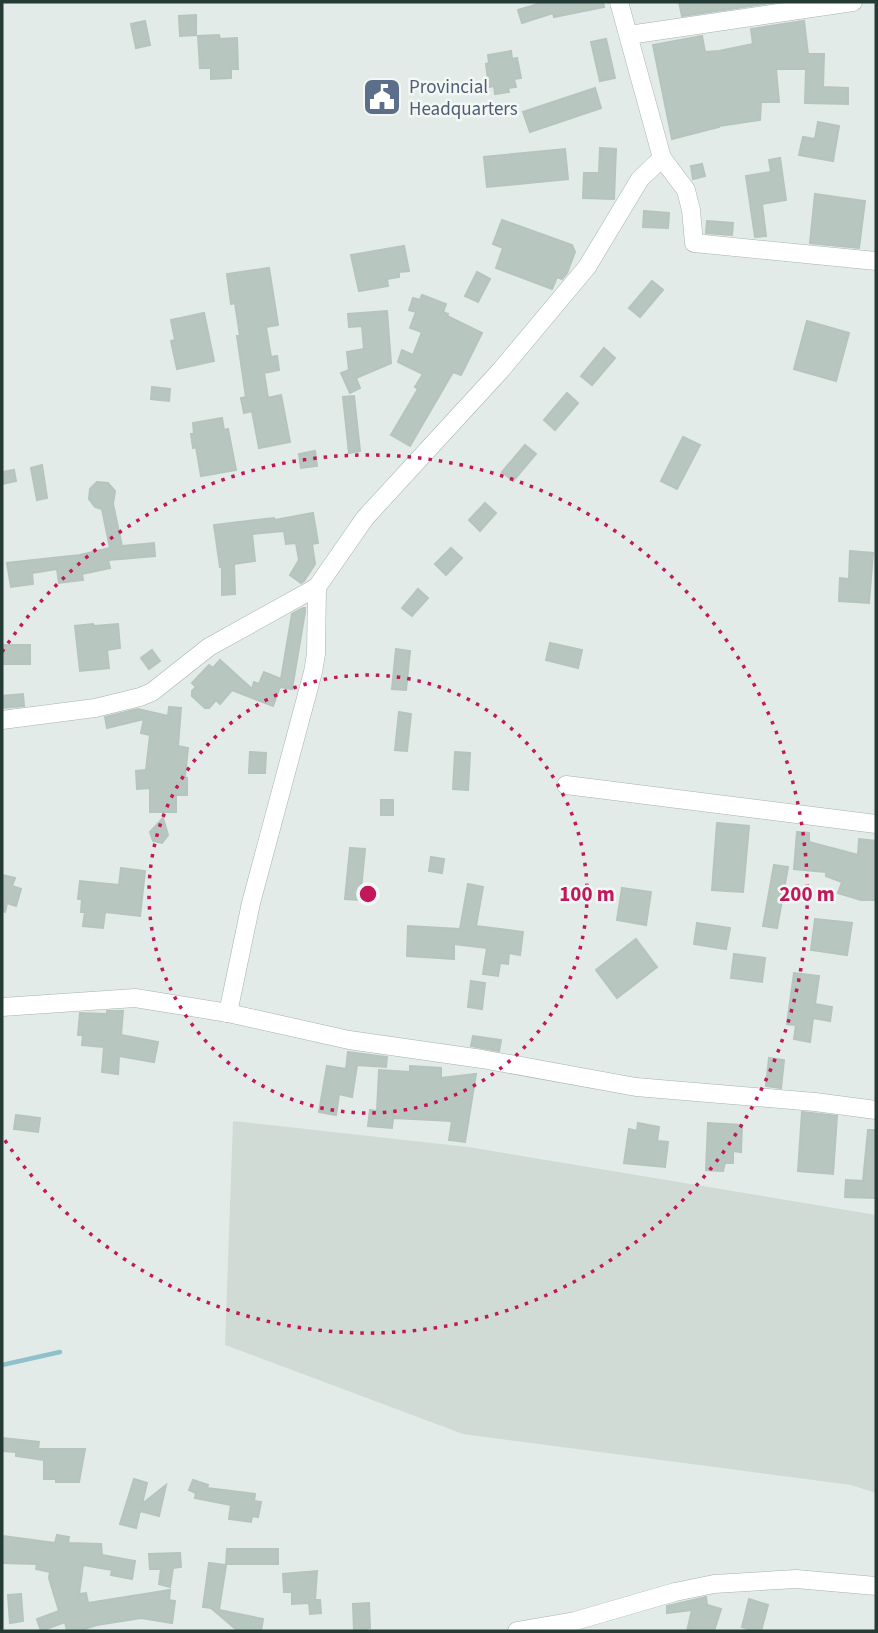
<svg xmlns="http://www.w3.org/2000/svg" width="878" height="1633" font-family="'Source Sans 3',sans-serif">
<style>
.built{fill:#d1dbd6}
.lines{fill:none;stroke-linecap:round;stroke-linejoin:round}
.stream{stroke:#8fc1cc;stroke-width:4.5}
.building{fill:#b8c6c0;stroke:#b5c4be;stroke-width:2}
.minor-casing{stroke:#a5b3ae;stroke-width:19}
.minor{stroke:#fff;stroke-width:18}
.ring{fill:none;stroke:#c2185b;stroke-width:3.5;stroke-dasharray:3.5 7}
.labels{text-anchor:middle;stroke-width:5;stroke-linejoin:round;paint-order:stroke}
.service-label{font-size:19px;fill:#4e5e75;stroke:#f3f8f5;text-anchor:start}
.centre{fill:#c2185b;stroke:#f3f8f5;stroke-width:3.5}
.ring-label{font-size:21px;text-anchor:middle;font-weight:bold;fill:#c2185b;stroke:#f3f8f5;stroke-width:5;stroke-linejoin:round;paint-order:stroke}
</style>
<rect width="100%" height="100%" fill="#e2ebe7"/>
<!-- built -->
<polygon class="built" points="233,1121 468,1147 876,1215 876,1493 851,1485 463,1434 225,1345"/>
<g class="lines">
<!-- stream -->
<polyline class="stream" points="2,1365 60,1352"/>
</g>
<!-- building -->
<g class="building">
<polygon points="545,2 603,2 604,7 554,17 553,13 522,23 518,10"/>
<polygon points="679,2 777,2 682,16"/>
<polygon points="196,15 196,35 180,36 179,16"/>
<polygon points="145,21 150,45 136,48 131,24"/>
<polygon points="804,21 808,54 824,54 823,87 848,88 848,104 805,103 806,69 776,69 779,102 761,102 760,120 719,126 719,127 672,139 653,45 702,36 705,52 719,51 753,44 751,29"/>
<polygon points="219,35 220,39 237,38 238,69 231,69 231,78 211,79 211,68 200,68 198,36"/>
<polygon points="606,39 615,78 600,81 591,42"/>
<polygon points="511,51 512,59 517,58 521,78 514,79 516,87 508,88 509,92 495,94 494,86 489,87 486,64 489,63 488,55"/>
<polygon points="595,88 601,108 530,132 523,112"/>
<polygon points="818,122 839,126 833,161 799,155 803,137 815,139"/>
<polygon points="600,148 616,149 614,199 583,198 584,173 599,173"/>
<polygon points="565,149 568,179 487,187 484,157"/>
<polygon points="780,158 786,200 762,204 766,236 755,237 746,176 771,172 769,160"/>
<polygon points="702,164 705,176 693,179 691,166"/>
<polygon points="815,194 865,201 859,248 810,243"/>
<polygon points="644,211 669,213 668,228 643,227"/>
<polygon points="502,220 572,245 575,252 567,273 562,279 557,277 552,289 496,268 503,248 493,244"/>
<polygon points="707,221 733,223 732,235 706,233"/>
<polygon points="404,246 409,271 399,272 399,277 387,279 388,286 359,291 351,255"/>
<polygon points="269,268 278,325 266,327 271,357 277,356 279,370 264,373 268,398 281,395 290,442 259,448 252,411 244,413 241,398 246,397 237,336 240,336 235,303 231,304 227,274"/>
<polygon points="477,272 490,279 478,302 465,296"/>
<polygon points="652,281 663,290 640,317 629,308"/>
<polygon points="422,295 446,304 443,312 448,314 447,316 482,333 461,375 453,372 410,446 391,435 418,389 415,387 423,374 398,362 402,350 413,355 422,332 410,328 416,312 409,310 413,298 420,300"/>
<polygon points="387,311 391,363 356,378 360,388 350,393 341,373 349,370 347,352 364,349 362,326 349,327 348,314"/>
<polygon points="204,313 214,361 177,369 171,341 175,340 171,320"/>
<polygon points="807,321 849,333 836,381 794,369"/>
<polygon points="604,348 615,358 592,385 581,376"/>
<polygon points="152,387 170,389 169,401 151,399"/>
<polygon points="567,393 578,403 555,430 544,420"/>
<polygon points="354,396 360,451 349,453 343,397"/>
<polygon points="222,418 224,430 228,429 236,470 201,476 196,447 193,448 191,434 194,434 193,423"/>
<polygon points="683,437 700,445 677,489 661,481"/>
<polygon points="525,445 536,454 513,481 502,472"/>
<polygon points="315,451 317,466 301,468 299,454"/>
<polygon points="42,465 47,498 37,500 31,468"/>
<polygon points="14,470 16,481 2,484 2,472"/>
<polygon points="97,482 108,483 115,491 113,504 122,546 154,543 155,556 108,560 110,568 82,574 83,580 59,583 57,569 32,573 33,584 11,587 7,563 80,555 110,548 102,509 95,507 89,499 90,489"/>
<polygon points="485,503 496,513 480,531 469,520"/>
<polygon points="313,513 318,543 312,544 315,564 304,581 301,583 290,575 299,560 296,543 286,544 284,531 252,534 255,561 234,564 235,594 222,595 222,566 220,567 214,525 274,518 275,520"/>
<polygon points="451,548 462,558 446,575 435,564"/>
<polygon points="850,551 873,553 869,603 839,601 840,578 849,579"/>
<polygon points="418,589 428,598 412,616 402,608"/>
<polygon points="303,608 305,608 305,612 292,689 280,687 273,706 232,690 220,704 216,700 209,708 205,708 192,696 192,691 196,687 192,683 209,665 213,668 220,660 252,689 254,682 259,684 264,672 281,679 292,614"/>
<polygon points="93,624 94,626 118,624 120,648 107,650 109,668 80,671 75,626"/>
<polygon points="550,643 582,650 578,668 546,660"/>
<rect x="2" y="645" width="28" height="19"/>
<polygon points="396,649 410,651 406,690 392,689"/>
<polygon points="152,650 160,661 149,669 141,658"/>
<polygon points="23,694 24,706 2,708 2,696"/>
<polygon points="169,707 181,708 178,746 188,748 185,777 187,778 187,795 176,795 176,812 150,812 150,788 137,789 136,771 146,770 150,735 141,733 144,719 107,728 105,717 138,709 168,716"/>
<polygon points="399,712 411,714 407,751 395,750"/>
<polygon points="250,752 266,753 265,773 249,773"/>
<polygon points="455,752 470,753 468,790 453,789"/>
<rect x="381" y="800" width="12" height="15"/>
<polygon points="163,818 168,835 162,843 153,841 150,832"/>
<polygon points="717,823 749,826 743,892 712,890"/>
<polygon points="797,832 809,833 809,842 858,855 859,839 876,841 876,900 861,900 838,893 842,882 826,876 826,872 794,869"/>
<polygon points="350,848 365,849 360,900 345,899"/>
<polygon points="431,857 444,859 442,873 429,871"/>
<polygon points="774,865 788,867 777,928 763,926"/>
<polygon points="121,868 145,871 140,916 105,912 103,928 83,926 85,912 81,912 82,899 78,899 80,881 119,885"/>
<polygon points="2,875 15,878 12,886 21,889 16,906 7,903 5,912 2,911"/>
<polygon points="468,884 483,887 476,926 523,932 520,955 509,953 508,964 500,963 498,976 483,974 487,948 454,944 454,959 407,956 408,926 460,929"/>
<polygon points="622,888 651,892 646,925 617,920"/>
<polygon points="815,919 852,923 847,955 811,950"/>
<polygon points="697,923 730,928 726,949 694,944"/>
<polygon points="636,939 657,967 617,998 596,970"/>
<polygon points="734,954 765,958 762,982 731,978"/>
<polygon points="794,973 819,976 815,1004 832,1007 830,1021 813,1018 810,1042 794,1039 796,1025 787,1024"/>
<polygon points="471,981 485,983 482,1009 468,1007"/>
<polygon points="107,1011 123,1011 121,1035 158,1042 154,1062 119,1056 118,1074 102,1072 104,1047 82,1045 83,1035 78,1035 80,1013 107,1014"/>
<polygon points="473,1036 501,1040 499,1051 471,1046"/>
<polygon points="348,1052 387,1057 386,1067 357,1065 352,1097 339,1094 336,1115 319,1112 327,1066 346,1069"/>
<polygon points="769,1058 784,1060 781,1088 766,1086"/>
<polygon points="410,1066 441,1068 441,1078 476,1074 465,1142 449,1140 452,1121 393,1118 392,1128 368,1126 370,1110 377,1111 379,1070 410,1072"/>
<polygon points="802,1112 837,1116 833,1174 798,1171"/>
<polygon points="16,1115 40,1118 38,1132 14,1129"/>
<polygon points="638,1123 659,1127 657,1141 668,1142 665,1167 624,1163 629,1129 637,1131"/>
<polygon points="708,1123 742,1125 741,1152 733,1151 733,1163 725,1163 723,1171 706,1170"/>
<polygon points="868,1130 876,1130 876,1198 845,1197 846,1180 863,1181"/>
<polygon points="2,1438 39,1442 38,1449 85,1449 79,1482 56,1482 56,1479 44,1479 44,1460 16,1456 16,1452 2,1451"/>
<polygon points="134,1479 147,1483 142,1504 166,1485 159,1516 140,1511 136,1528 120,1524"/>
<polygon points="193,1480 208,1485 207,1488 255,1494 254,1501 261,1502 258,1517 252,1516 251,1522 229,1519 231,1505 195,1498 196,1493 189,1490"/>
<polygon points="57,1535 69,1537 68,1543 101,1544 102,1555 135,1561 132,1579 111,1575 112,1570 83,1565 79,1594 86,1593 88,1603 170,1590 169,1600 175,1601 172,1623 141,1618 97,1625 78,1631 67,1631 65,1622 41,1631 37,1619 59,1611 49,1578 50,1572 36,1569 37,1564 2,1563 2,1536 55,1543"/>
<polygon points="227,1549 278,1549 278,1564 226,1564"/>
<polygon points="180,1553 181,1567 173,1568 170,1587 159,1584 161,1569 150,1569 149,1554"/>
<polygon points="209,1563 226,1565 219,1610 263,1619 261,1631 238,1631 211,1608 203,1607"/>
<polygon points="317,1571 315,1600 320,1600 321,1613 310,1614 309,1603 292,1604 292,1592 284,1592 283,1574"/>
<polygon points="21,1594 23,1621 10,1623 8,1595"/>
<polygon points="706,1597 707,1605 721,1609 714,1631 687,1631 692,1610 667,1613 667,1606"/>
<polygon points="749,1599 768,1605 761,1631 748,1631 749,1629 742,1627"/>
<polygon points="369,1603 370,1628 366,1629 366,1631 354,1631 353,1604"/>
</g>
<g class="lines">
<defs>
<g id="minor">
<polyline points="619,2 662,158 686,190 691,210 694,243 876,261"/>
<polyline points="629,35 853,2"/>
<polyline points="662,158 640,179 587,267 500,371 365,518 317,587 316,654 313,672 251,903 228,1013 349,1040 482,1059 636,1087 815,1102 876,1110"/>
<polyline points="2,720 95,708 140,697 152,692 209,647 317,587"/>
<polyline points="566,785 876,824"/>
<polyline points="2,1007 135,998 228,1013"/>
<polyline points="517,1631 575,1621 675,1592 714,1584 796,1579 876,1586"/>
</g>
</defs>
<!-- minor casing -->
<use href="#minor" class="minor-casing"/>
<!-- minor -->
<use href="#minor" class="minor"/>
</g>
<!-- distance rings -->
<g class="ring">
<circle cx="368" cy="894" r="219"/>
<path d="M2 652A439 439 0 1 1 2 1136"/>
</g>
<!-- icons -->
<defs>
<symbol id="civic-square" viewBox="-11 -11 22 22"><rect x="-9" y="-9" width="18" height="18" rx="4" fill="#5c6f8a" stroke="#f3f8f5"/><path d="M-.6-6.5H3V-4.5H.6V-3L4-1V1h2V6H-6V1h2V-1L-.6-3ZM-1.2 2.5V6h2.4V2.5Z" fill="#fff"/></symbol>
</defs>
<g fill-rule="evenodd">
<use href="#civic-square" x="360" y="75" width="44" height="44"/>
</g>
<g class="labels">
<!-- service labels -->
<g class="service-label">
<text x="409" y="93">Provincial<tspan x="409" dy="22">Headquarters</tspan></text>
</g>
</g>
<circle cx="368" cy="894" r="10" class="centre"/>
<g class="ring-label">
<text x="587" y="901">100 m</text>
<text x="807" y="901">200 m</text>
</g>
<!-- border -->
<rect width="878" height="1633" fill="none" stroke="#243b35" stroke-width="7"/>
</svg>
